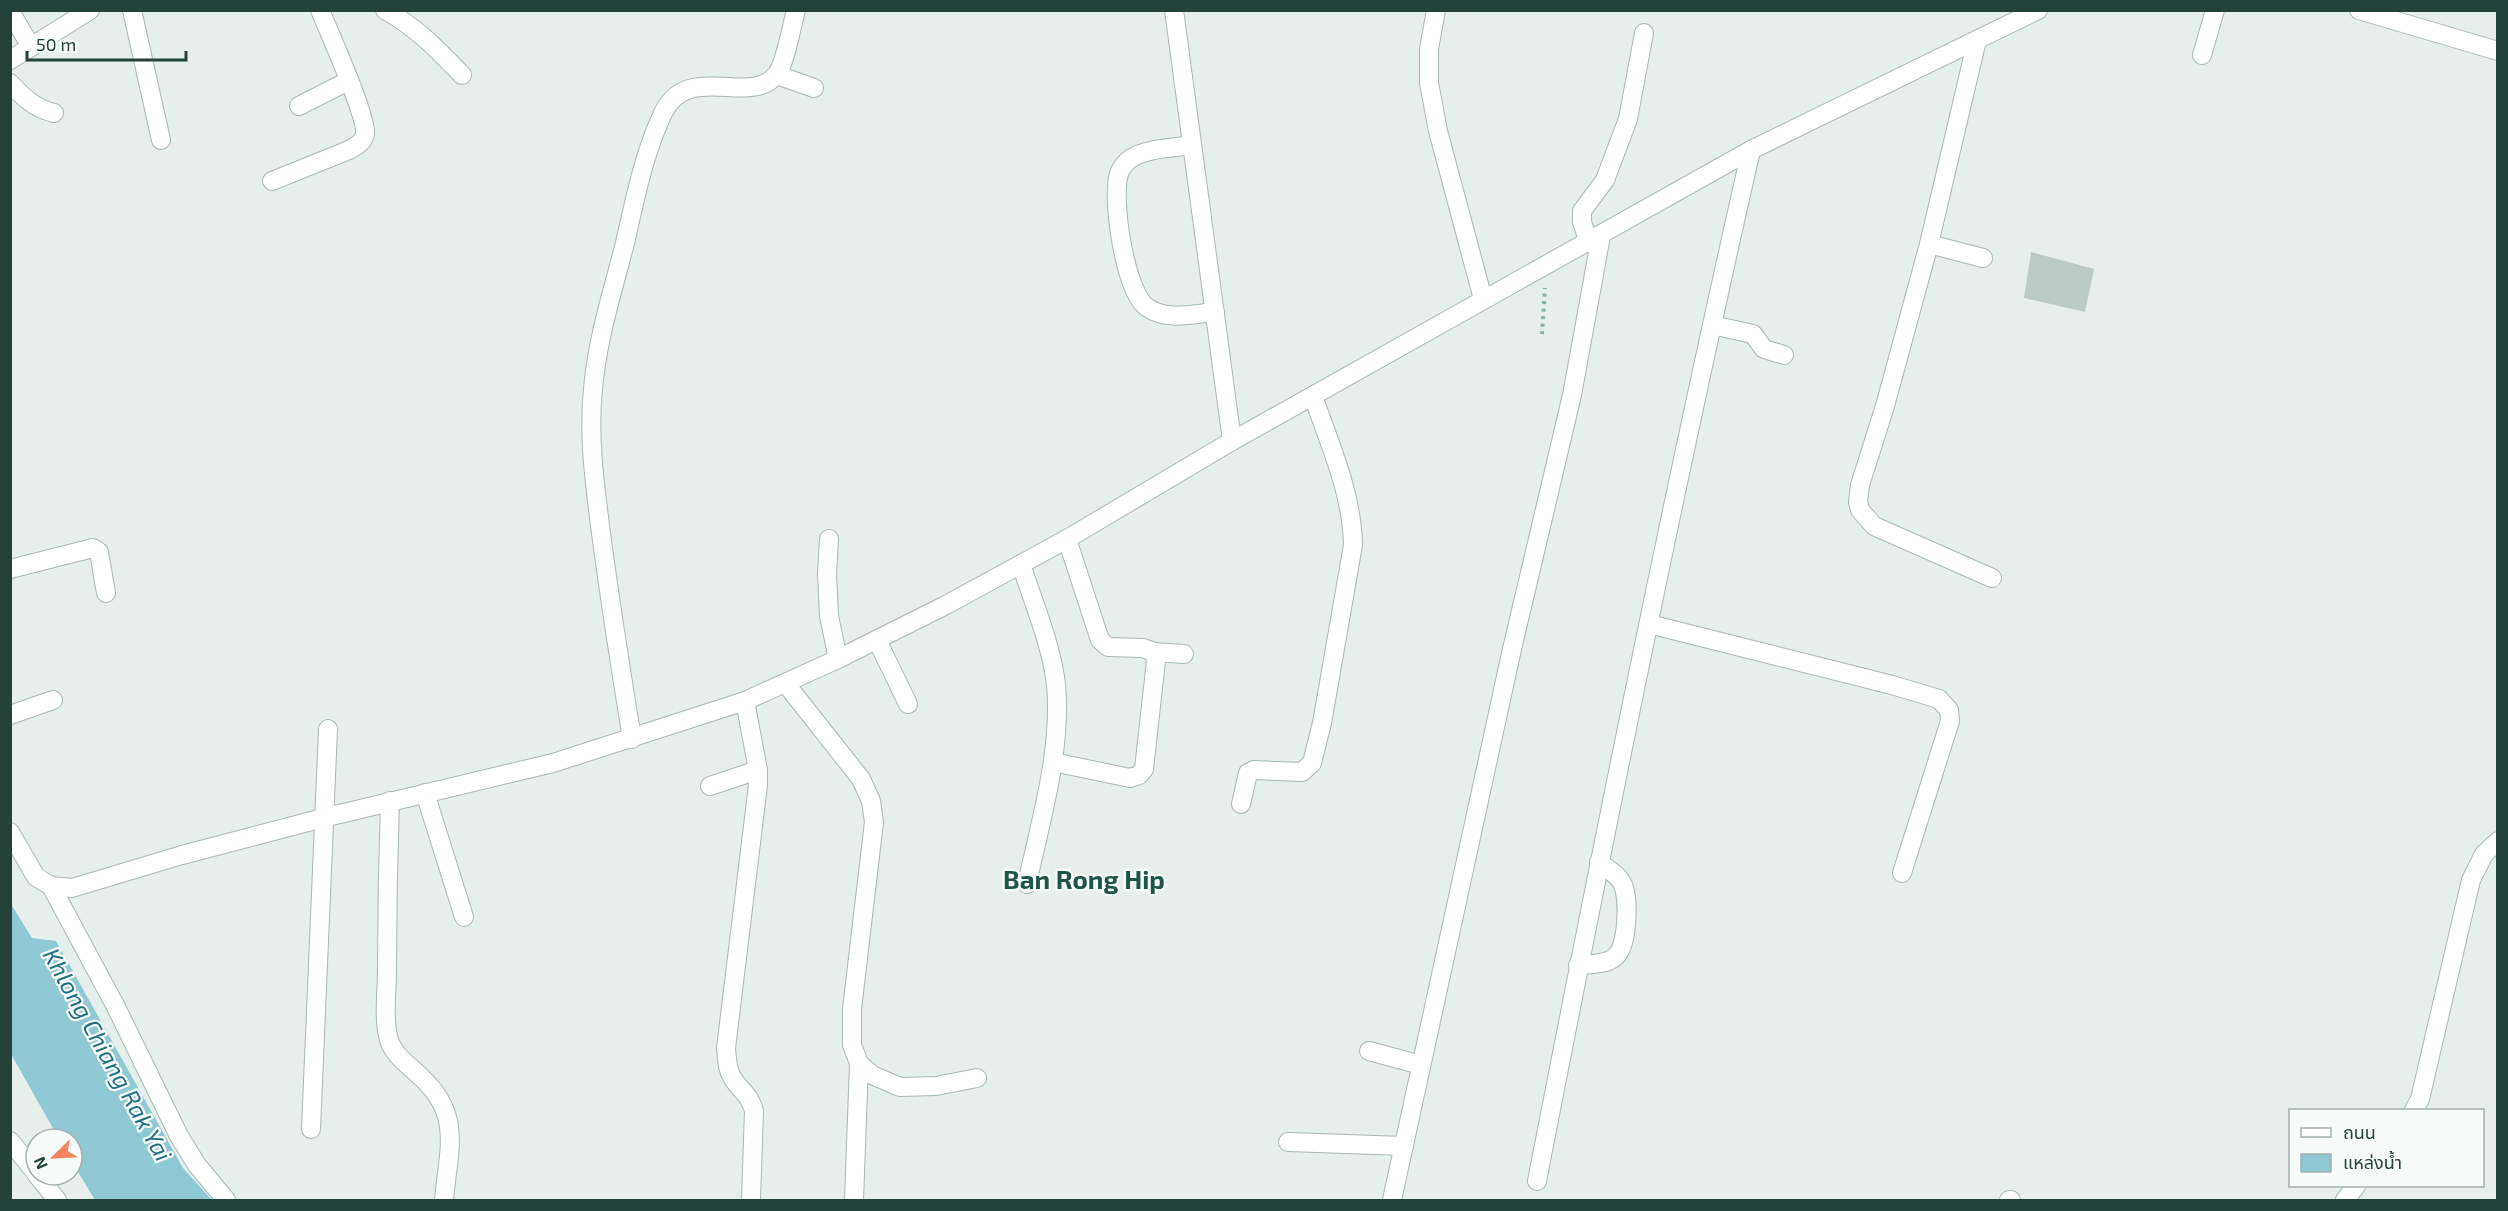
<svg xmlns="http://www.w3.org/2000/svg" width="2508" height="1211" font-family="'Exo 2','Noto Sans Thai',sans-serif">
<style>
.water{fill:#8ec9d4}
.building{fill:#bbcac4}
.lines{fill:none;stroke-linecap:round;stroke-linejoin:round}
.minor-casing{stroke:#a8b8b2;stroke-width:20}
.path{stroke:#86b3a5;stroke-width:4;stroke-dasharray:3 4.5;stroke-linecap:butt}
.minor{stroke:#fff;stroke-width:18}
.labels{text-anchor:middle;stroke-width:4.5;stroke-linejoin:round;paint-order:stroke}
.water-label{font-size:24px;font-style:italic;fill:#1c6f80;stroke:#f7fbf9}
.quarter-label{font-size:26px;font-weight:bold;fill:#1f5548;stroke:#f7fbf9}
</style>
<rect width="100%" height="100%" fill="#e6efeb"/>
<!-- water -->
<polygon class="water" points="11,904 32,938 56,941 183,1168 212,1200 95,1200 72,1162 72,1139 59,1139 11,1054"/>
<!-- building -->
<polygon class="building" points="2031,252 2094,269 2085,312 2024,298"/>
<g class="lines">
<defs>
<g id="minor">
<polyline points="132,10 161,140"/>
<path d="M385,10C416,27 438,50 462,75"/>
<polyline points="1174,10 1232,441"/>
<polyline points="1436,10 1429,49 1429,83 1438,131 1483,299"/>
<polyline points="2359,10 2498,51"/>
<polyline points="10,11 31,47"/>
<polyline points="1977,40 1929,244 1885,406 1860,485 1858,502 1860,510 1874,526 1992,578"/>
<polyline points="2202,55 2215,10"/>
<polyline points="10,60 90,10"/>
<polyline points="777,75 814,88"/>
<path d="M10,83C24,98 34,108 54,113"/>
<polyline points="299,106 348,81"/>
<path d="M1192,145C1173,148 1146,148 1130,159C1126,162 1120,169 1119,174C1111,198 1125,294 1148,308C1168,321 1192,314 1215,312"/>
<path d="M272,181L349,150C356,146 363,143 365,134C367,116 329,32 320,10"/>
<polyline points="1589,243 1582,222 1582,211 1605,180 1628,119 1644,33"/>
<polyline points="1929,244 1983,258"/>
<polyline points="1712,325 1753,334 1764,349 1784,355"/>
<polyline points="829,539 827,574 829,616 838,659"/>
<path d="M1021,564C1033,602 1051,643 1056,684C1062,750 1041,819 1027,884"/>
<polyline points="10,569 93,548 99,552 106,593"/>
<polyline points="1649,624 1892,685 1939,699 1949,710 1950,721 1902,873"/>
<polyline points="877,640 908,704"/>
<polyline points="1154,652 1184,654"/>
<polyline points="786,684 861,779 871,801 874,822 852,1009 852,1045 859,1063 872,1075 900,1087 936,1086 977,1078"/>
<path d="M745,701L758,770V785L726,1048C727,1058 727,1069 732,1077C739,1090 750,1094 754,1111L751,1200"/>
<polyline points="10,715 53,700"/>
<path d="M632,739C621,671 610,602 601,533C595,485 588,438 593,389C597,340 613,290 625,243C635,199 644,153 663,113C688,61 750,107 776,75C785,65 792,25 796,10"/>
<polyline points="1053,762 1130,778 1139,775 1144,769 1156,661 1154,652 1143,648 1108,647 1100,640 1067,539"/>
<polyline points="710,786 758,770"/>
<polyline points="425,793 464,917"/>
<path d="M390,801C388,858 387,914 387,971C387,992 383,1019 389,1040C394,1056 410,1066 421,1077C463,1116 448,1150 444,1200"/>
<path d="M1241,804L1248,773L1254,770L1302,772L1312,763L1322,723L1353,545C1352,493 1330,445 1313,396"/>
<polyline points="10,832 36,877 51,886 72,888 182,855 323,818 553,763 745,701 838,659 946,605 1067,539 1232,441 1751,150 2038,10"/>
<polyline points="51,886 116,1007 179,1136 197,1165 226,1200"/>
<path d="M1578,965C1590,964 1606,965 1615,957C1628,947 1629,900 1623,885C1619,875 1607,869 1599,862"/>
<polyline points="1369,1051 1421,1065"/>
<polyline points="2414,1110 2420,1099 2471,880 2484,854 2498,841"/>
<polyline points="311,1129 328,729"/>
<polyline points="10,1141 36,1173"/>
<polyline points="1288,1142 1404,1146"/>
<polyline points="37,1175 57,1200"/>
<path d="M1537,1181C1604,837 1673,493 1751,150"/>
<polyline points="854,1200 859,1063"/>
<polyline points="1392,1200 1512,649 1572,395 1601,236"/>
<polyline points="2009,1200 2011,1200"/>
<polyline points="2345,1200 2356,1186"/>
</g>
</defs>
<!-- minor casing -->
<use href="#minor" class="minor-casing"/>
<!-- path -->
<polyline class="path" points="1542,334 1545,288"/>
<!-- minor -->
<use href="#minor" class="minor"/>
</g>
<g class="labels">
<!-- water labels -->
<g class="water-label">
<text transform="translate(107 1055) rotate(61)" y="8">Khlong Chiang Rak Yai</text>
</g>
<!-- quarter labels -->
<g class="quarter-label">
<text x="1084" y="889">Ban Rong Hip</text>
</g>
</g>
<!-- border -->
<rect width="2508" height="1211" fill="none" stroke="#24423a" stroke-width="24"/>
<!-- legend -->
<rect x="2289" y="1109" width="195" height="78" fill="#f7fbf9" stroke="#a3b1ad" stroke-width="1.5"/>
<rect x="2301" y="1128" width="30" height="9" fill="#ffffff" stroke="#a3b1ad" stroke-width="1.5"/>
<text x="2343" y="1139" font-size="18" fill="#24423a">ถนน</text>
<rect x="2301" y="1154" width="30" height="18" fill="#8ec9d4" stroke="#a3b1ad" stroke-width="1.5"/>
<text x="2343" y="1169" font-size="18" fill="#24423a">แหล่งน้ำ</text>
<!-- north arrow -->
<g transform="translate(54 1157) rotate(246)"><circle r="28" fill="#f7fbf9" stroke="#a3b1ad" stroke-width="1.5"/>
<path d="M0-4.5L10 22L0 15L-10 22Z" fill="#f4845f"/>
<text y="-9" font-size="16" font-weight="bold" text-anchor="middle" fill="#24423a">N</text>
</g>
<!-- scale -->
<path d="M27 51v9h159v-9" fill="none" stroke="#24423a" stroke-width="3"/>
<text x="36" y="51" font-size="18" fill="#24423a" stroke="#f7fbf9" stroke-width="4.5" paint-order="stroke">50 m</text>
</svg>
